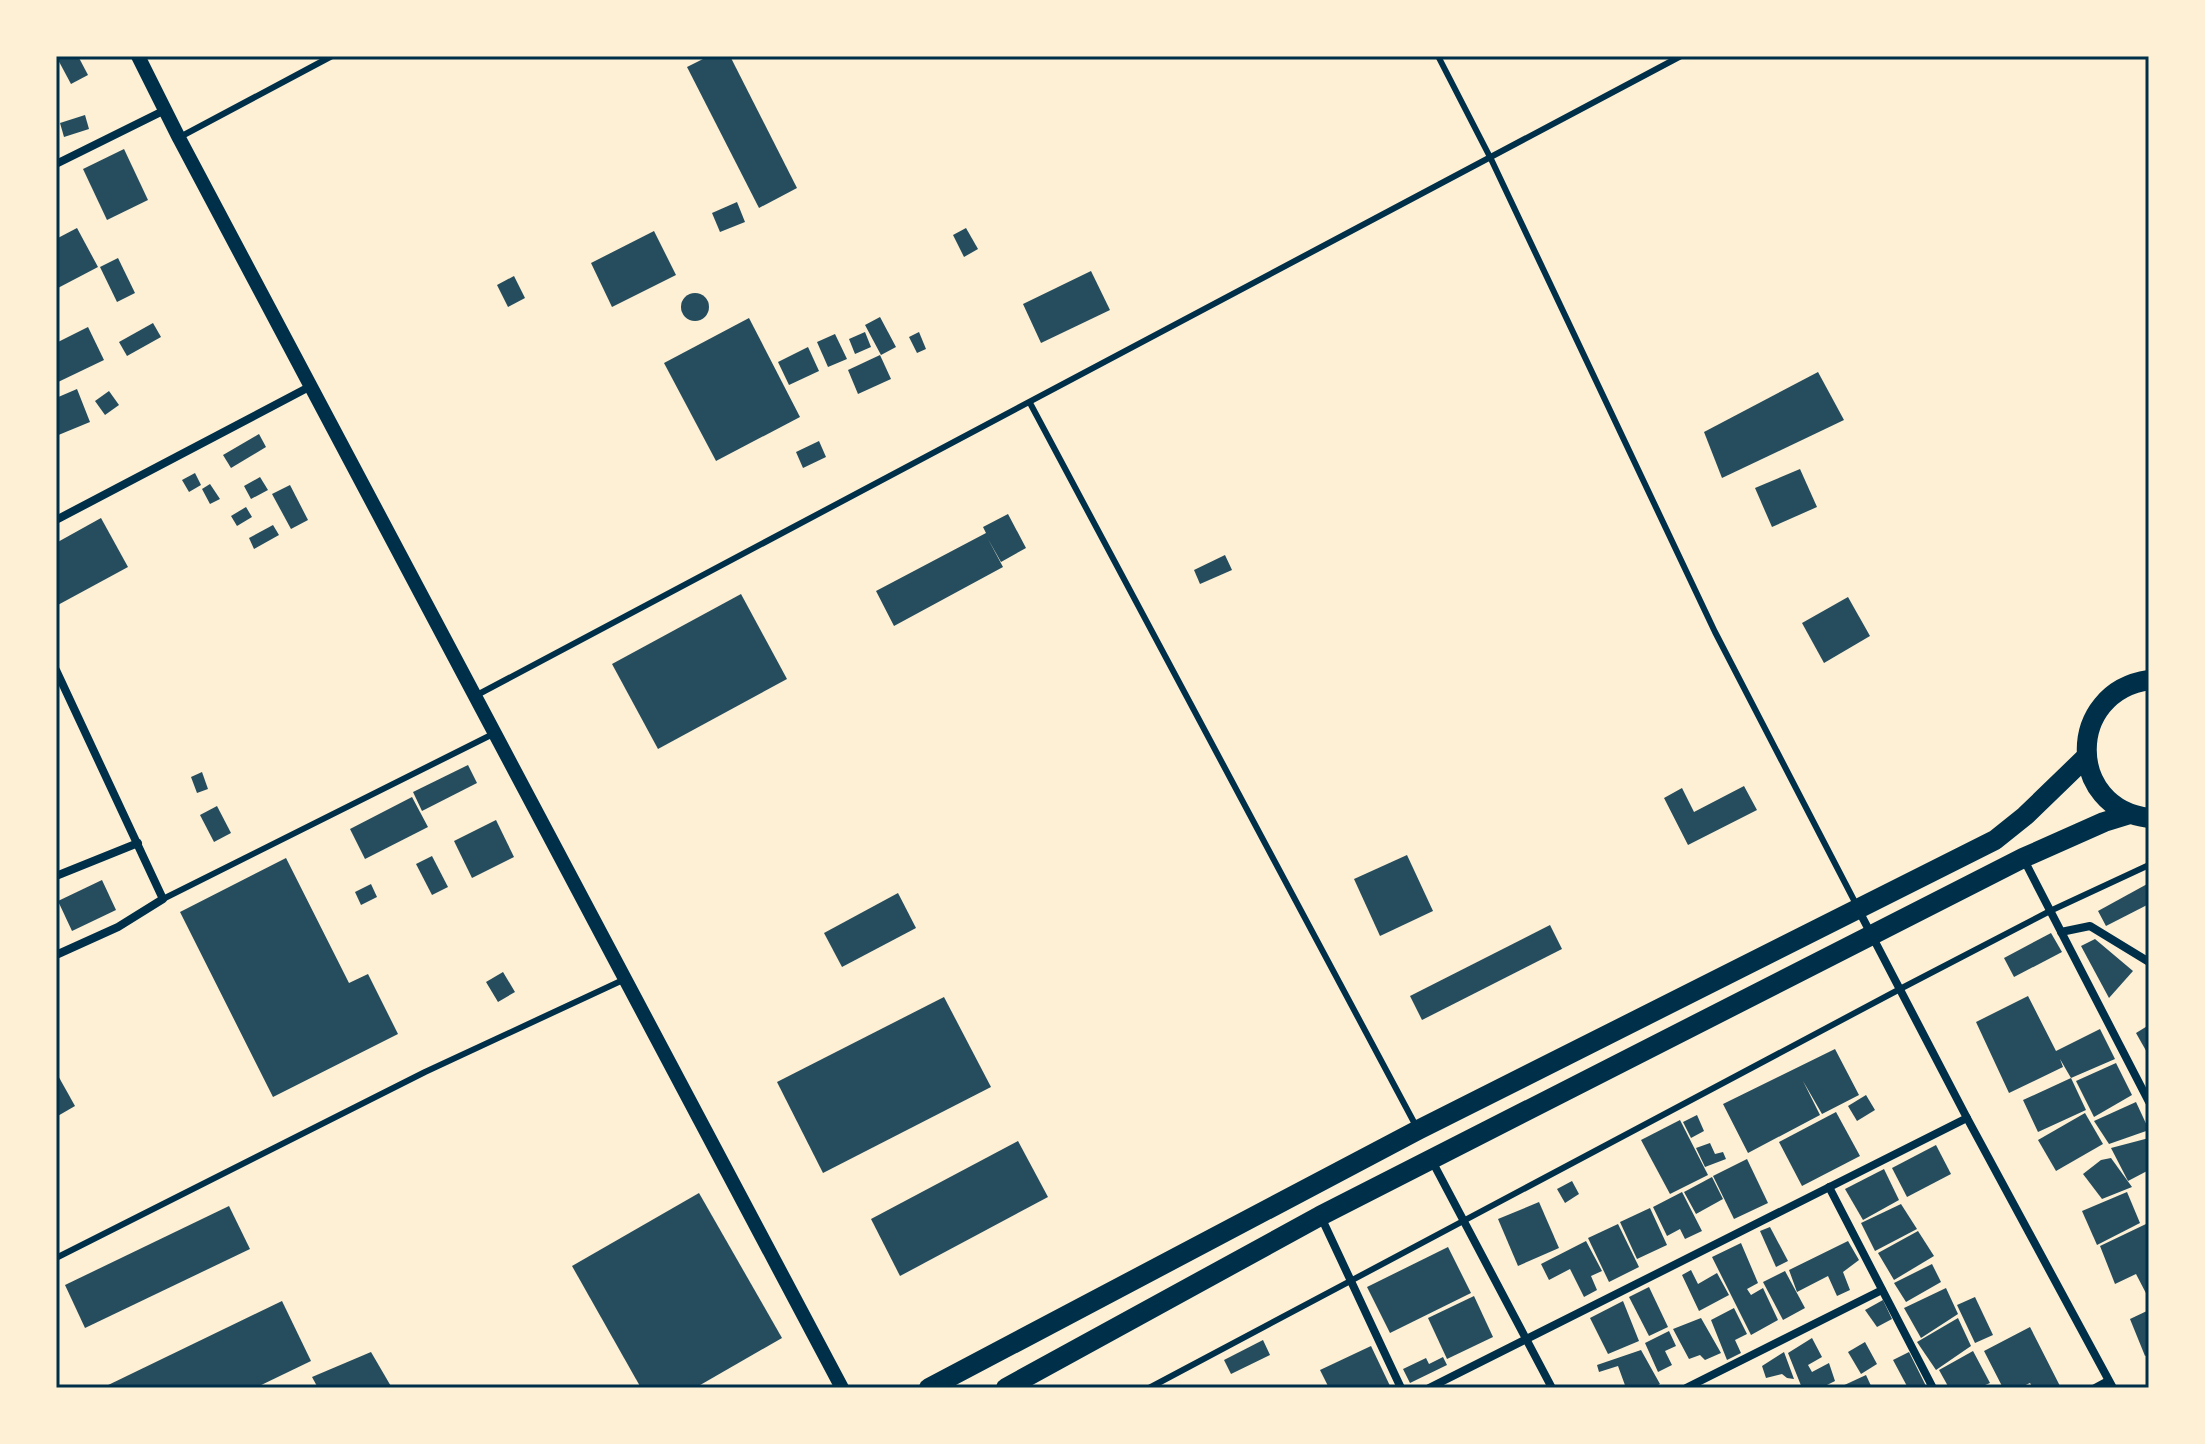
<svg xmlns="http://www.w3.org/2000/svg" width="2205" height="1444" font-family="'Open Sans',sans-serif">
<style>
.building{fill:#264d5e}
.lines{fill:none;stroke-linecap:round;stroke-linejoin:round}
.service{stroke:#003049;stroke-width:6}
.minor{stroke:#003049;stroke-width:8}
.tertiary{stroke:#003049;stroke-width:14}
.trunk{stroke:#003049;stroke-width:20}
.neatline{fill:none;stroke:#003049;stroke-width:3}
</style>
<rect width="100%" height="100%" fill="#fdf0d5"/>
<!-- building -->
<g class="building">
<polygon points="56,56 78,56 88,75 71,84"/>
<polygon points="709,56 730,56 797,188 759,208 687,67"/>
<polygon points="85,115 89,129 64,137 60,123"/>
<polygon points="124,149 148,200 107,220 83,169"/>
<polygon points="737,202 745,222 720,232 712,213"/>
<polygon points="77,228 98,267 56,289 56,239"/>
<polygon points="966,228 978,249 964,257 953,235"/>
<polygon points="654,231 676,275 612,307 591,263"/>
<polygon points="118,258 135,293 117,302 100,267"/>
<polygon points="1091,271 1110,310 1041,343 1023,304"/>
<polygon points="514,276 525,298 508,307 497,285"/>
<circle cx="695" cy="307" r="14"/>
<polygon points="880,317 896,347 881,355 865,325"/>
<polygon points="749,318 800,417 716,461 664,363"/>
<polygon points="153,323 161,337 127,356 119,342"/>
<polygon points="88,327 104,360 56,383 56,343"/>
<polygon points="865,332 871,347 855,354 849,339"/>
<polygon points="919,332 926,349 917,353 909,337"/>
<polygon points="835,334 847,359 828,367 817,342"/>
<polygon points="808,347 819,371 789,385 778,362"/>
<polygon points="880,355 891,379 858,394 848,370"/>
<polygon points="1818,372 1844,420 1722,478 1704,432"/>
<polygon points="77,389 90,422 56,436 56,398"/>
<polygon points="109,391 119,405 105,415 95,401"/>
<polygon points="259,434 266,447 231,468 223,455"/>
<polygon points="819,441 826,457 803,468 796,452"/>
<polygon points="1800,469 1817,507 1772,527 1755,488"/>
<polygon points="195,473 201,485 189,492 182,480"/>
<polygon points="260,477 268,490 251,499 244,486"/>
<polygon points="210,484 220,499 210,504 202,489"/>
<polygon points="290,485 308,520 291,529 272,494"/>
<polygon points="246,507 252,517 237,526 231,516"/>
<polygon points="1008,514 1026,548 1001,562 988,539 1003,567 894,626 876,591 986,533 983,527"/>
<polygon points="101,518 128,567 56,606 56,543"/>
<polygon points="273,525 279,535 254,549 249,538"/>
<polygon points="1225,555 1232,570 1200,584 1194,570"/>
<polygon points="741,594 787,679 658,749 612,664"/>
<polygon points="1848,597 1870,636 1824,663 1802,623"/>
<polygon points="468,765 477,783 422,811 413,792"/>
<polygon points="202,772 208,789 197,793 191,777"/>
<polygon points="1744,786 1757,810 1688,845 1664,798 1682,788 1694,812"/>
<polygon points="412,797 428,827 365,859 350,829"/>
<polygon points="217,806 231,833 214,842 200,815"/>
<polygon points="496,820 514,857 472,878 454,841"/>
<polygon points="1407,855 1433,911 1380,936 1354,879"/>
<polygon points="432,856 448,887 432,895 416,864"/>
<polygon points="286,858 349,983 368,974 398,1034 273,1097 180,912"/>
<polygon points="102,880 116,910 72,931 58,901"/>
<polygon points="2149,883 2149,904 2106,926 2098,911"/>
<polygon points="371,884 377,897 361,905 355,892"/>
<polygon points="898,893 916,928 842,967 824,933"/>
<polygon points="1550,925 1562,949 1422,1020 1410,996"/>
<polygon points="2051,933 2062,952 2014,977 2004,958"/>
<polygon points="2095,939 2133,971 2109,998 2081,946"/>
<polygon points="503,972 515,992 498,1002 486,982"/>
<polygon points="2028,996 2056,1051 2100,1029 2115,1059 2071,1078 2086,1110 2038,1132 2023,1100 2071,1078 2060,1059 2063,1067 2009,1093 1976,1022"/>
<polygon points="944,997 991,1087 823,1173 777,1082"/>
<polygon points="2149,1025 2149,1056 2136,1033"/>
<polygon points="1835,1049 1859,1095 1822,1114 1803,1081 1820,1115 1748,1153 1723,1104"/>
<polygon points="2116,1063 2132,1095 2094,1117 2076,1081"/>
<polygon points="56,1072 75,1106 56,1117"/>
<polygon points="1866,1095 1875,1110 1857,1121 1848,1106"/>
<polygon points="2136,1102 2149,1130 2109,1144 2094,1121"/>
<polygon points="1836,1112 1860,1156 1802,1186 1779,1142"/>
<polygon points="2085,1113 2103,1144 2056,1171 2038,1140"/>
<polygon points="1697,1115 1704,1131 1691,1138 1683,1122"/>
<polygon points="1680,1120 1708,1175 1670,1194 1641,1140"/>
<polygon points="2149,1138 2149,1170 2128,1181 2111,1148"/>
<polygon points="1018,1141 1048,1197 900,1276 871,1219"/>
<polygon points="1710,1143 1715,1154 1723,1152 1726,1159 1705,1167 1696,1148"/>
<polygon points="1936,1145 1951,1174 1907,1197 1892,1168"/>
<polygon points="2111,1158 2132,1187 2102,1199 2083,1174 2101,1160"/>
<polygon points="1747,1159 1768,1203 1734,1219 1713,1176"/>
<polygon points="1884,1169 1899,1200 1863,1220 1845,1189"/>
<polygon points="1712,1177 1723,1199 1696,1214 1684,1192"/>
<polygon points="1572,1181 1579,1194 1565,1203 1557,1189"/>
<polygon points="1682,1192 1702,1231 1685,1239 1680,1229 1667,1236 1653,1207"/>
<polygon points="2127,1192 2140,1223 2097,1245 2082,1211"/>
<polygon points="699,1193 782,1338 695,1388 641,1388 572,1266"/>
<polygon points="1539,1202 1559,1248 1518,1266 1498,1219"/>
<polygon points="1901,1204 1917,1229 1875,1251 1861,1223"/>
<polygon points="229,1206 250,1249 85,1328 65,1285"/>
<polygon points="1650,1208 1667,1245 1637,1259 1620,1222"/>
<polygon points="1618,1224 1639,1267 1609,1282 1588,1238"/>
<polygon points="2146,1224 2149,1231 2149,1299 2136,1274 2115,1284 2100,1246"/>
<polygon points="1770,1227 1788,1261 1776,1267 1760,1231"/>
<polygon points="1918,1231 1934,1256 1894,1280 1878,1253"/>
<polygon points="1586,1241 1602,1271 1591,1276 1597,1290 1584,1297 1570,1269 1549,1280 1541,1264"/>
<polygon points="1848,1241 1859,1260 1843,1272 1850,1290 1837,1296 1828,1276 1797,1292 1789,1270"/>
<polygon points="1741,1243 1758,1283 1747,1289 1751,1295 1763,1288 1778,1320 1751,1335 1712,1257"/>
<polygon points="1448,1247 1471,1293 1390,1333 1367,1287"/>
<polygon points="1932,1264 1941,1282 1906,1302 1894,1283"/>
<polygon points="1691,1270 1698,1284 1717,1273 1729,1295 1699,1311 1682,1275"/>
<polygon points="1785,1271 1805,1308 1783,1320 1763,1282"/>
<polygon points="1649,1287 1668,1327 1649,1336 1629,1297"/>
<polygon points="1946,1288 1958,1314 1921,1338 1904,1308"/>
<polygon points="1474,1296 1493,1337 1447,1359 1428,1318"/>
<polygon points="1975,1297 1993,1335 1975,1343 1957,1305"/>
<polygon points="1883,1300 1892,1319 1877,1327 1865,1310"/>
<polygon points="282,1301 311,1361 255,1388 102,1388"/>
<polygon points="1623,1301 1639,1341 1608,1354 1590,1318"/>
<polygon points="1734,1308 1747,1334 1735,1340 1741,1353 1727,1360 1711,1320"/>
<polygon points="2149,1310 2149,1354 2145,1356 2130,1319"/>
<polygon points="1701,1318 1721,1353 1705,1360 1700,1355 1689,1359 1673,1329"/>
<polygon points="1958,1318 1971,1346 1936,1370 1917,1342"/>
<polygon points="2030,1327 2061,1388 2033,1388 2030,1383 2019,1388 2003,1388 1984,1351"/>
<polygon points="1669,1331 1676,1346 1665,1351 1672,1365 1658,1372 1645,1343"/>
<polygon points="1812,1338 1822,1357 1808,1365 1812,1372 1829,1363 1835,1381 1821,1388 1802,1388 1788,1353"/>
<polygon points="1263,1340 1270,1355 1231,1374 1224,1360"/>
<polygon points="1865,1342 1877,1364 1861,1374 1848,1352"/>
<polygon points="1371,1346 1391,1388 1329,1388 1320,1370"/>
<polygon points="1641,1350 1660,1384 1653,1388 1626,1388 1618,1366 1599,1372 1597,1365"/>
<polygon points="1973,1351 1990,1383 1978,1388 1949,1388 1939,1370"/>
<polygon points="371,1352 392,1388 318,1388 312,1377"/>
<polygon points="1784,1352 1794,1379 1787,1378 1782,1374 1766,1378 1762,1366"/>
<polygon points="1909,1352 1927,1388 1908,1388 1893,1360"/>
<polygon points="1443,1357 1447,1365 1410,1383 1403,1369 1426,1358 1429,1364"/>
<polygon points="1866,1375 1872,1388 1838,1388"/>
</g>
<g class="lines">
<!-- service -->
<g class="service">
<polyline points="1438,56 1491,159 1715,632 1857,906"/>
<polyline points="180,137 332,56"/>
<polyline points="1030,403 1416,1126"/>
<polyline points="477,695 1681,56"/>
<polyline points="163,899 493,734"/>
<polyline points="56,1258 425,1072 623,980"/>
<polyline points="1149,1388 1900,989 2050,911 2149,865"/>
</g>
<!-- minor -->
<g class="minor">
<polyline points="56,164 165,110"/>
<polyline points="56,520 311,386"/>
<polyline points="56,670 163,899 118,927 56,955"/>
<polyline points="2023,858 2149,1102"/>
<polyline points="56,876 138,843"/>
<polyline points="1858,909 1967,1118 2113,1388"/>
<polyline points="2061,932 2090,926 2149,962"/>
<polyline points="1431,1159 1552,1388"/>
<polyline points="1829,1187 1933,1388"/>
<polyline points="1321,1217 1401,1388"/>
<polyline points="1429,1388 1967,1118"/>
<polyline points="1686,1388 1882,1290"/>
<polyline points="2095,1388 2108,1381"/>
</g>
<!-- tertiary -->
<polyline class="tertiary" points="138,56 179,138 842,1388"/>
<!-- trunk -->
<g class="trunk">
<path d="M2149,680C2066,692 2066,808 2149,818"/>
<polyline points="929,1388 1418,1130 1995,840 2025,816 2086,757"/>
<polyline points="1006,1388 1320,1216 2023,858 2104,822 2130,814"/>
</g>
</g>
<!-- border -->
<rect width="2205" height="1444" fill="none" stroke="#fdf0d5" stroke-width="116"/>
<rect x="58" y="58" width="2089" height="1328" class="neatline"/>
</svg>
